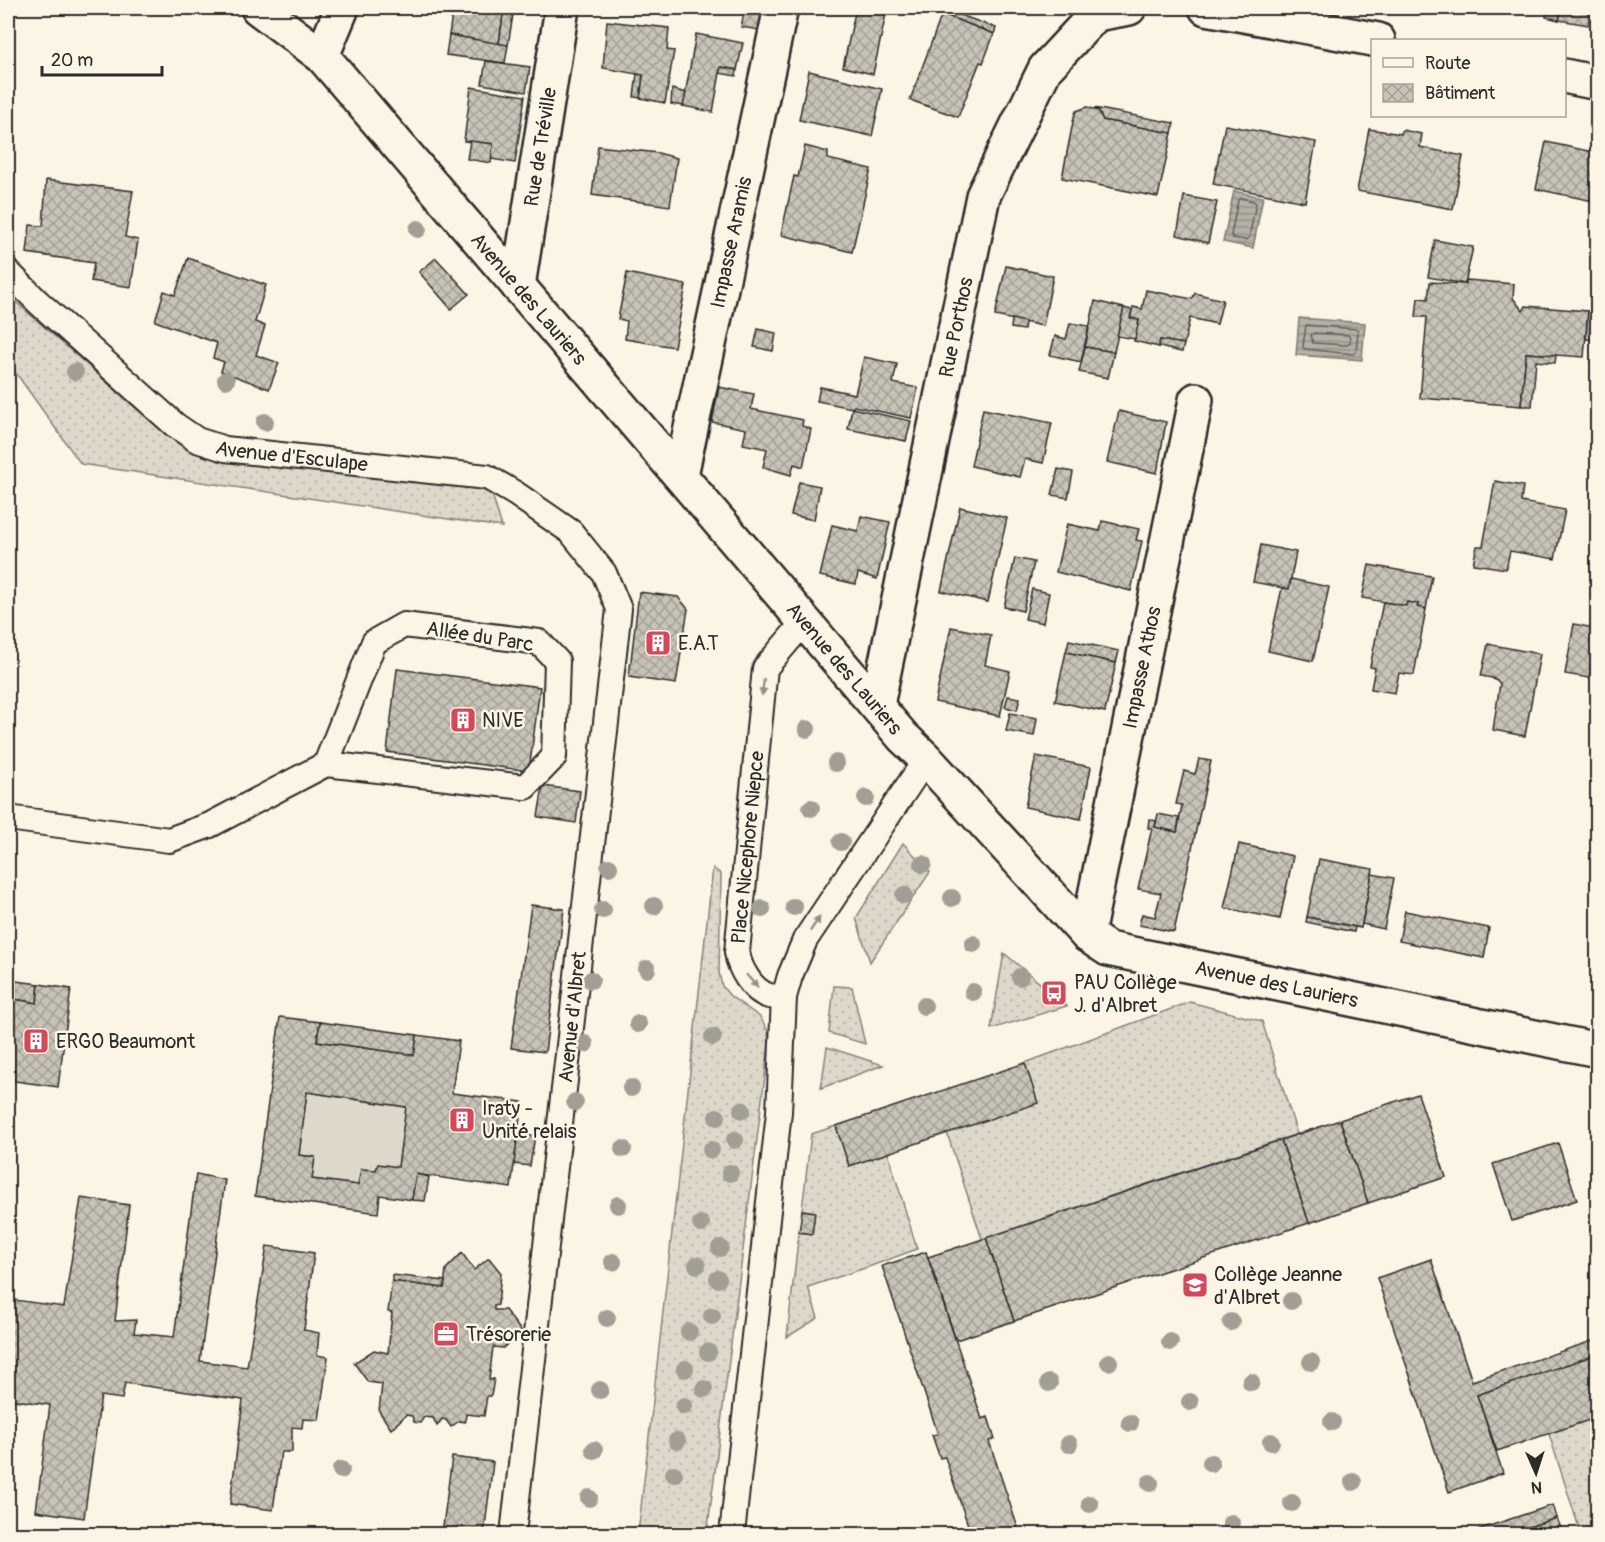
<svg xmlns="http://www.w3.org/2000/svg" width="1605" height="1542" font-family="Pangolin,sans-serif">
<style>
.grass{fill:url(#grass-dots);stroke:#84827a;stroke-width:1.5}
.garden{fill:#ded8ca;stroke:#84827a;stroke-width:1.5}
.water{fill:url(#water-rules);stroke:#7d7b74;stroke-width:1.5}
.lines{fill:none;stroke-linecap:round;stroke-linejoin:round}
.shore{stroke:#62605c;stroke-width:1.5}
.building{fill:url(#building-cross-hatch);stroke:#2b2b2b;stroke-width:1.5;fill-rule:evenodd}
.lane-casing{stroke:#2b2b2b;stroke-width:28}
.street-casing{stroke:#2b2b2b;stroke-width:38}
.lane{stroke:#fcf5e5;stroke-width:24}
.street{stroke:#fcf5e5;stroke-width:33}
.tree{fill:#a29e95}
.oneway{fill:#949088}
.labels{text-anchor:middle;stroke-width:5;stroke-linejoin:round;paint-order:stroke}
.street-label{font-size:20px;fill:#2b2b2b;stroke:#fcf5e5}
.poi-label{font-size:20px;fill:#2b2b2b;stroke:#fcf5e5;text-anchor:start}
</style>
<defs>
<pattern id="grass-dots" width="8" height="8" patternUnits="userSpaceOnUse" patternTransform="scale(1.5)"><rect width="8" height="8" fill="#ded8ca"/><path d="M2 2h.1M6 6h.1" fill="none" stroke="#bfbaae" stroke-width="1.8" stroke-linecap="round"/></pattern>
<pattern id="water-rules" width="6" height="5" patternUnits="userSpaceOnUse" patternTransform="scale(1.5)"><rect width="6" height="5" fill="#b4b0a5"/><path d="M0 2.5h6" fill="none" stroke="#938f87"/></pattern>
<pattern id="building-cross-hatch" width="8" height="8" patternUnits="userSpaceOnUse" patternTransform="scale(1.5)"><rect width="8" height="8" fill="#c8c3b7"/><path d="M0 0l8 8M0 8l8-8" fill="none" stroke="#a39f95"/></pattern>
</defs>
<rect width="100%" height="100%" fill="#fcf5e5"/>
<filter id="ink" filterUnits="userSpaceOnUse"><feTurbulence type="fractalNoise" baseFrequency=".0167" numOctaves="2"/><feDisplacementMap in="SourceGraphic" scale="12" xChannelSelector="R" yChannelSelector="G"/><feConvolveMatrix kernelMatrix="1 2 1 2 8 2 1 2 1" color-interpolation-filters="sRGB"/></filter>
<g filter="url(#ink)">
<!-- grass -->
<g class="grass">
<polygon points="8,295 165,434 187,450 212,455 468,484 492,494 502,527 81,464 8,362"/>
<polygon points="903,843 930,872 870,962 856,918"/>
<polygon points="713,868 721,874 719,973 722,986 730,996 760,1017 768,1031 769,1044 707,1534 638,1534"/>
<polygon points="1004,953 1067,1006 991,1029"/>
<polygon points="834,986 852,987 865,1044 829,1033"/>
<polygon points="1190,1002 1262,1021 1297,1134 982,1239 947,1133 1025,1063"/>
<polygon points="827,1047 883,1065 821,1088"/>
<polygon points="836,1126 849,1166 888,1153 917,1249 871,1266 808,1287 818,1318 787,1337 799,1232 812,1234 815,1212 802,1210 811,1134"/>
<polygon points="1597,1417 1597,1534 1581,1534 1549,1434"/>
</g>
<!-- garden -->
<polygon class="garden" points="307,1092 406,1107 398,1167 378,1164 376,1170 361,1169 358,1185 312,1179 315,1157 299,1155"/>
<!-- water -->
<g class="water">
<polygon points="1234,191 1263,197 1253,248 1223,242"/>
<polygon points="1299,318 1365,323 1362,360 1296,355"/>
</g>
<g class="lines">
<!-- shore -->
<g class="shore">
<polygon points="1241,198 1253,201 1256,203 1249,238 1246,240 1233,238 1231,235 1238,200"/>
<polygon points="1306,325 1357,329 1358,331 1356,352 1353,354 1304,349 1303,346"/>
<polygon points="1314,333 1348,335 1350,338 1350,343 1347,345 1313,343 1311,335"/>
</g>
</g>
<!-- building -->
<g class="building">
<polygon points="453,8 504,8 499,44 449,35"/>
<polygon points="504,8 514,9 508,45 499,44"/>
<polygon points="745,8 769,11 765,31 741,27"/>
<polygon points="856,8 886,14 873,74 843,67"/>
<polygon points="1536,8 1592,8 1588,25 1559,20 1561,11"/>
<polygon points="944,9 996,28 994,34 942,14"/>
<polygon points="1547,9 1561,11 1559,20 1546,17"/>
<polygon points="942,14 994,34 983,63 980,62 958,117 910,100"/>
<polygon points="607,21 669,28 667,50 674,51 665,103 640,98 643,75 603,68"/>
<polygon points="696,34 743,43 737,70 721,67 713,112 683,106"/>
<polygon points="449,35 508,45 505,63 446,55"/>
<polygon points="486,61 530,67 526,92 482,84"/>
<polygon points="721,67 737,70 736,76 719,73"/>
<polygon points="809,71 882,89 872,136 799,120"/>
<polygon points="637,74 643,75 640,98 634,97"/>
<polygon points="471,87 525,96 515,163 491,159 493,144 464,141"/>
<polygon points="672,89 686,93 683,106 671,104"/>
<polygon points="1087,107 1099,111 1103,120 1172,133 1158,197 1062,178 1074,117 1076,111"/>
<polygon points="1094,108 1174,123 1172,133 1103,120 1099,111"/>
<polygon points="1225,125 1316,142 1305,202 1213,184"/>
<polygon points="1369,129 1401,134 1402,130 1422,134 1420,147 1463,156 1453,209 1357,191"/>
<polygon points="470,141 493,144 491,163 467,159"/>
<polygon points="1546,142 1598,153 1598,202 1536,189"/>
<polygon points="598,146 658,153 677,158 670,206 592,195"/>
<polygon points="805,146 828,152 828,159 871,169 852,252 781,235 794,176 798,177"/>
<polygon points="46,180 133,191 125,237 138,240 131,287 91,281 94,263 27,253 30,225 43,226"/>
<polygon points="1184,196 1217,202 1208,243 1177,235"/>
<polygon points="1435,240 1473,247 1465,284 1428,277"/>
<polygon points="188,258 266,285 255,322 265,326 256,355 279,363 269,389 221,371 224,362 213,358 217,343 155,321 164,291 175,295"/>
<polygon points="436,258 469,294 451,309 419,272"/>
<polygon points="1006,266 1053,276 1043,326 995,316"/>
<polygon points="627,273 686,285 674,347 625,339 627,321 618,319"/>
<polygon points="1467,280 1514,284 1513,298 1523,311 1526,306 1588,311 1584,357 1526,353 1521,406 1420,398 1427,317 1416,317 1418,298 1428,299 1430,282 1465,284"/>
<polygon points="1146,290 1192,299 1195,293 1223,300 1217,324 1190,318 1184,344 1160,340 1159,347 1134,341 1139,320 1130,318 1132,310 1133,307 1142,309"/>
<polygon points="1095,301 1124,308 1114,352 1085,347"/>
<polygon points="1124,308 1132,310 1130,318 1139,320 1135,339 1117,336"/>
<polygon points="1588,311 1598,311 1598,340 1586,339"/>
<polygon points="1012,319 1025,322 1024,330 1011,328"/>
<polygon points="1070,323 1089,326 1081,362 1050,355 1055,336 1066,339"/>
<polygon points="758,329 776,333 773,351 754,347"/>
<polygon points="1160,340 1184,344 1182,352 1159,347"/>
<polygon points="1085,347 1114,352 1108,378 1079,372"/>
<polygon points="1526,353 1556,355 1555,363 1536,361 1532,406 1521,406"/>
<polygon points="864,357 897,364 893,383 918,388 911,418 854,406 852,408 817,401 820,387 855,394"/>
<polygon points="719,387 754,394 751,409 803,420 802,426 811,429 803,467 794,464 791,475 763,467 767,449 743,444 746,429 712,422"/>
<polygon points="852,408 911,421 906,441 848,429"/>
<polygon points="983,409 1052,423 1043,463 1025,459 1020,477 971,466"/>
<polygon points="1119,411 1166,422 1157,473 1107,462"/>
<polygon points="1058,469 1073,472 1068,498 1052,495"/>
<polygon points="1495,481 1523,486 1521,502 1565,510 1555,559 1510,551 1506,569 1473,564 1477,546 1483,546"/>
<polygon points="799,482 820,486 814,520 791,515"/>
<polygon points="960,507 1007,518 988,602 941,591"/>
<polygon points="861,516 890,522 877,579 858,573 856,584 820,576 832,525 858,531"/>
<polygon points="1102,521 1139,529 1136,540 1142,541 1131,591 1056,572 1067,524 1100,531"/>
<polygon points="1261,545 1296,552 1289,589 1253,582"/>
<polygon points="1015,558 1034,562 1023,611 1004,607"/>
<polygon points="1369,565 1432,576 1426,609 1417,607 1418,604 1407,602 1406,606 1362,598"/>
<polygon points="1291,579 1329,587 1313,661 1268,651 1282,588 1289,589"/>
<polygon points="1032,589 1049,593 1043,623 1025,619"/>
<polygon points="639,592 678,597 688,609 676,684 629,677"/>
<polygon points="1383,602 1406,606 1407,602 1418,604 1417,607 1426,609 1414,675 1399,673 1395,693 1371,689 1375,668 1370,667"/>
<polygon points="1574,624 1598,629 1589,678 1565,674"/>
<polygon points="951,627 991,635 985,665 1010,671 1000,716 935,702"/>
<polygon points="1069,640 1119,651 1116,663 1066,652"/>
<polygon points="1488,644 1540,654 1525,736 1493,730 1500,683 1492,678 1481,676"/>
<polygon points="1066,652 1116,663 1105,712 1055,701"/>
<polygon points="397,669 540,687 529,771 387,752"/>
<polygon points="1008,696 1020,698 1017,710 1005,707"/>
<polygon points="1010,713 1037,718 1034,736 1006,731"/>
<polygon points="1036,756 1091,767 1081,819 1025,807"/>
<polygon points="1199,759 1211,761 1174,932 1139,925 1142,914 1155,917 1161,893 1138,889 1152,828 1148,828 1149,819 1156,821 1155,827 1177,832 1182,805 1176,804 1184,771 1195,774"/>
<polygon points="543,786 580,791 576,823 538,817"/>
<polygon points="1158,814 1179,818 1177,832 1155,827"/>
<polygon points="1239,844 1293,856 1280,919 1224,908"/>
<polygon points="1319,859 1373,869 1361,928 1307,917"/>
<polygon points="1372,874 1394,878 1384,929 1362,924"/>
<polygon points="531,905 564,909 545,1052 511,1048"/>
<polygon points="1405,911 1489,928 1484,958 1399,941"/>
<polygon points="1307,917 1355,927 1354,932 1306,922"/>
<polygon points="8,980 39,984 37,1003 8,998"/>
<polygon points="39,984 71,989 58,1087 8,1080 8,998 37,1003"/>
<path d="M280,1017L320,1022L317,1041L414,1055L417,1035L459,1041L452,1093L522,1102L511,1188L416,1174L412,1200L380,1195L378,1213L255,1196ZM307,1092L406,1107L398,1167L378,1164L376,1170L361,1169L358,1185L312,1179L315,1157L299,1155Z"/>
<polygon points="320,1022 417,1035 414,1055 317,1041"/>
<polygon points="1025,1063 1038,1103 849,1166 836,1126"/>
<polygon points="1418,1094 1446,1177 1368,1203 1340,1120"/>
<polygon points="1340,1120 1368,1203 1309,1223 1281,1140"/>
<polygon points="518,1134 535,1136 530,1166 514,1164"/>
<polygon points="1281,1140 1309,1223 1014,1321 986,1238"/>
<polygon points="1558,1143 1577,1200 1512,1221 1493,1164"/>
<polygon points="196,1174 225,1180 200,1361 247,1367 267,1246 314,1253 304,1330 319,1333 317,1355 328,1357 319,1420 303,1419 302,1428 292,1427 292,1452 281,1452 273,1510 230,1504 243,1400 125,1383 122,1399 101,1396 84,1518 36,1511 50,1405 8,1399 8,1299 64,1307 81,1198 129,1205 115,1321 136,1320 134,1333 174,1337"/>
<polygon points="416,1174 429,1177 425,1201 412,1200"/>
<polygon points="802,1210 815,1212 812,1234 799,1232"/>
<polygon points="986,1238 1014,1321 956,1340 928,1257"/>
<polygon points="926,1252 982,1419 988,1417 995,1439 989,1441 1020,1534 971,1534 945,1457 940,1458 932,1435 938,1434 882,1266"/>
<polygon points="462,1253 474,1270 489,1258 501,1273 498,1305 494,1306 494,1310 505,1310 521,1331 503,1348 493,1347 489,1380 494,1379 491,1396 487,1396 484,1416 466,1414 465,1422 459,1421 451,1427 446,1420 442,1419 437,1426 433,1418 424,1417 420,1423 414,1422 412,1416 406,1415 391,1429 379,1411 382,1384 368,1382 354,1363 374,1350 388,1353 392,1313 388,1312 392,1281 444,1288 446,1269"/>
<polygon points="1431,1259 1472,1381 1598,1339 1598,1354 1477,1395 1503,1473 1449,1492 1377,1278"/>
<polygon points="392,1275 445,1281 444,1288 392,1281"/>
<polygon points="1598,1354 1598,1417 1497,1451 1477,1395"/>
<polygon points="452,1457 493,1462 484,1534 442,1534"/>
<polygon points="1553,1505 1557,1518 1507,1534 1465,1534"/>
<polygon points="1557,1518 1563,1534 1507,1534"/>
</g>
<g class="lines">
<defs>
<g id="lane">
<path id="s1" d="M8,272L38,302L175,425L197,440L225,449L487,477L516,494L571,532L604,573L619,609L513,1534"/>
<polyline points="8,818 169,840 210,825 326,764 525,787 554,757 557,661 539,642 404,625 374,642 326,764"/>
<path id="s2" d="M784,997C780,997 773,997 769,996C752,991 739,968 737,952L765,668L804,622"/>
<polyline points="732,1534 779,1112 784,997 790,976 805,940 926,759"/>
</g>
<g id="street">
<path id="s3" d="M258,8L322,56L903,737L926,759L1087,935L1108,949L1598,1050"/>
<polyline points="1206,8 1378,40"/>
<polyline points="322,56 342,8"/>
<polyline points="1564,76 1598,83"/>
<path id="s4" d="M518,286L562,8"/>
<path id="s5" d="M681,475L781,8"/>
<path id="s6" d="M877,705L983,196L1045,69L1096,14L1129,8"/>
<path id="s7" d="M1087,935L1196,400"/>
</g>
</defs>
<!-- lane casing -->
<use href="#lane" class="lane-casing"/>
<!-- street casing -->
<use href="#street" class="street-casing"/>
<!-- lane -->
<use href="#lane" class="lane"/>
<!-- street -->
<use href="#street" class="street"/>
</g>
<!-- trees -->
<g class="tree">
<circle cx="418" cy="229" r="9"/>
<circle cx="75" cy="372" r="9"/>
<circle cx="226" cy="380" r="9"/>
<circle cx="265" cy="422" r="9"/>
<circle cx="807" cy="729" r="9"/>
<circle cx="836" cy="763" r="9"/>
<circle cx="866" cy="798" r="9"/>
<circle cx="811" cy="808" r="9"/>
<circle cx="841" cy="842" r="9"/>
<circle cx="923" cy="864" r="9"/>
<circle cx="609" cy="867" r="9"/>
<circle cx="904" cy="895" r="9"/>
<circle cx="952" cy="898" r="9"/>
<circle cx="654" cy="906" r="9"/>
<circle cx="794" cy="907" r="9"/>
<circle cx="762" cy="909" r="9"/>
<circle cx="603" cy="910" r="9"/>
<circle cx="973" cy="944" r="9"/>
<circle cx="647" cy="969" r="9"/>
<circle cx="1020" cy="977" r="9"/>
<circle cx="591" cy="980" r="9"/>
<circle cx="973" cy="992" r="9"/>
<circle cx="924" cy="1006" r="9"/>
<circle cx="638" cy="1024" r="9"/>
<circle cx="713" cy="1037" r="9"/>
<circle cx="585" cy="1044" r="9"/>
<circle cx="631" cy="1088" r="9"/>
<circle cx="575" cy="1102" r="9"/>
<circle cx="742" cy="1110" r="9"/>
<circle cx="717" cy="1117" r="9"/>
<circle cx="735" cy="1140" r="9"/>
<circle cx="623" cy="1149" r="9"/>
<circle cx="711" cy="1150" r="9"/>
<circle cx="730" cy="1173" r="9"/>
<circle cx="618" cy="1205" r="9"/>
<circle cx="701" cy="1224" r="9"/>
<circle cx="720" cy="1248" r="9"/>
<circle cx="613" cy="1262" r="9"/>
<circle cx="697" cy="1265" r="9"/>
<circle cx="718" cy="1279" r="9"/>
<circle cx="1291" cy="1301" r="9"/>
<circle cx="712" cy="1316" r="9"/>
<circle cx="607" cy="1318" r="9"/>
<circle cx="1231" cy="1322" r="9"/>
<circle cx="689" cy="1332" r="9"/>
<circle cx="1170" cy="1342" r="9"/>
<circle cx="708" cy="1352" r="9"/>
<circle cx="1109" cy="1362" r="9"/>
<circle cx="1311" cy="1362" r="9"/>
<circle cx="685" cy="1369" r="9"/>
<circle cx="1251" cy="1382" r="9"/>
<circle cx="1049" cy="1383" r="9"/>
<circle cx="704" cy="1389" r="9"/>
<circle cx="600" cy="1390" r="9"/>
<circle cx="1190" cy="1402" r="9"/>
<circle cx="684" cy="1406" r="9"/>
<circle cx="1332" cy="1422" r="9"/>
<circle cx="1130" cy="1423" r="9"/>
<circle cx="677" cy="1441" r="9"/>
<circle cx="1271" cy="1442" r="9"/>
<circle cx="1069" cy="1444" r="9"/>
<circle cx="594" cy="1450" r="9"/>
<circle cx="1211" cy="1463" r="9"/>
<circle cx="341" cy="1470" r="9"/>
<circle cx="674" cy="1474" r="9"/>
<circle cx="1353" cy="1482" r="9"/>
<circle cx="1150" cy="1483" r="9"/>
<circle cx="589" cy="1498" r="9"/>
<circle cx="1292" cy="1503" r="9"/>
<circle cx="1090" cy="1504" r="9"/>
<circle cx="1231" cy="1523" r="9"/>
</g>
<!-- one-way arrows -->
<defs><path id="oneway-solid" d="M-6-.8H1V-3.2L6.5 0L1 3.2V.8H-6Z" transform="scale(1.5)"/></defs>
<g class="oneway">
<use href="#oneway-solid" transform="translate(763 687) rotate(96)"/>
<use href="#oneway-solid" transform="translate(815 924) rotate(-56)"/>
<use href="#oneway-solid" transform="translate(752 981) rotate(48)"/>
</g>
</g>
<!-- icons -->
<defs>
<symbol id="building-square" viewBox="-11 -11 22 22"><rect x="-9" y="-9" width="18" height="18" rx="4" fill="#d1495b" stroke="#fcf5e5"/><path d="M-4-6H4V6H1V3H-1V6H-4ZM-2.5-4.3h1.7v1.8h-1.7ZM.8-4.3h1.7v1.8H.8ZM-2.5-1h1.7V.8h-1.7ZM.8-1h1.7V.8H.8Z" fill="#fff"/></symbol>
<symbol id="bus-square" viewBox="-11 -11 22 22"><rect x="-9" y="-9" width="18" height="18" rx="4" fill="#d1495b" stroke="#fcf5e5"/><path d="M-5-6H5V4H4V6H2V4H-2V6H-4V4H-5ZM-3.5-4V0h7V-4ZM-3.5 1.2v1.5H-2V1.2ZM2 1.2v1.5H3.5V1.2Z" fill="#fff"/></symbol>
<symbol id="school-square" viewBox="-11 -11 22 22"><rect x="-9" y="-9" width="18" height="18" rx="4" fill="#d1495b" stroke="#fcf5e5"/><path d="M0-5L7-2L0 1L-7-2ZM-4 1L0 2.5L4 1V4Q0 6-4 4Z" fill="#fff"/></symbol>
<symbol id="office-square" viewBox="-11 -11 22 22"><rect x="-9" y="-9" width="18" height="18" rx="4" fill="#d1495b" stroke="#fcf5e5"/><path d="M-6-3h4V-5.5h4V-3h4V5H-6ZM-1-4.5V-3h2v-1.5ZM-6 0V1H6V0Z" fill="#fff"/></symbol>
</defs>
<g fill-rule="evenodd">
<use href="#building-square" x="643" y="628" width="30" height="30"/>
<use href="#building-square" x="448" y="705" width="30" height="30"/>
<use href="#bus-square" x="1039" y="978" width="30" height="30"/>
<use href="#building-square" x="21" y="1026" width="30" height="30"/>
<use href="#building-square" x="447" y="1105" width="30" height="30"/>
<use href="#school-square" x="1180" y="1270" width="30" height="30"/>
<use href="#office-square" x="431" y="1319" width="30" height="30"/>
</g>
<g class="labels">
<!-- street labels -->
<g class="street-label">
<text dy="7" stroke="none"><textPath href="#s4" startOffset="141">Rue de Tréville</textPath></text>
<text dy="7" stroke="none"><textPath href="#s5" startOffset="238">Impasse Aramis</textPath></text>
<text dy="7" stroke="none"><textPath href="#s3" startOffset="399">Avenue des Lauriers</textPath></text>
<text dy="7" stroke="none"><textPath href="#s6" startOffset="386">Rue Porthos</textPath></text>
<text dy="7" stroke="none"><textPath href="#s1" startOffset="350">Avenue d'Esculape</textPath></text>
<text transform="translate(480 636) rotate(9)" y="7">Allée du Parc</text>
<text dy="7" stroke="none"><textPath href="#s7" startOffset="273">Impasse Athos</textPath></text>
<text dy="7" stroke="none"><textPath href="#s3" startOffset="885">Avenue des Lauriers</textPath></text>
<text dy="7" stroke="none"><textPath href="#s2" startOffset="177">Place Nicephore Niepce</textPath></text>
<text dy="7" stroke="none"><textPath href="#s3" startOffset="1443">Avenue des Lauriers</textPath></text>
<text transform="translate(572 1017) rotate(-84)" y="7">Avenue d'Albret</text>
</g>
<!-- poi labels -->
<g class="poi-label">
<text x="678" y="650">E.A.T</text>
<text x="482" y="727">NIVE</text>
<text x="1074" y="989">PAU Collège<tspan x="1074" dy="23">J. d'Albret</tspan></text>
<text x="56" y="1048">ERGO Beaumont</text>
<text x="482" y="1115">Iraty -<tspan x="482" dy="23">Unité relais</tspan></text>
<text x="1214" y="1281">Collège Jeanne<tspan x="1214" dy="23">d'Albret</tspan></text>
<text x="466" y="1341">Trésorerie</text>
</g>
</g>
<!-- margin -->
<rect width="1605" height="1542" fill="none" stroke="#fcf5e5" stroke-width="30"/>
<rect x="15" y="15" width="1575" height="1512" fill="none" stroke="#2b2b2b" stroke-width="2" filter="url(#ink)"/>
<!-- legend -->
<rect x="1371" y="39" width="195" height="78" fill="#fcf5e5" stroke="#a8a49b" stroke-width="1.5"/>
<rect x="1383" y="58" width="30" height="9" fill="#fcf5e5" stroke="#a8a49b" stroke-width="1.5"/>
<text x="1425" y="69" font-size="18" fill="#2b2b2b">Route</text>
<rect x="1383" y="84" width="30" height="18" fill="url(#building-cross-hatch)" stroke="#a8a49b" stroke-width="1.5"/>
<text x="1425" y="99" font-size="18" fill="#2b2b2b">Bâtiment</text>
<!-- north arrow -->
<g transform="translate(1536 1473) rotate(177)" stroke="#fcf5e5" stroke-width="4.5" paint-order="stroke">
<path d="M0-4.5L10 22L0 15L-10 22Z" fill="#2b2b2b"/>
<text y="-9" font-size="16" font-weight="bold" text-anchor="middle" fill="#2b2b2b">N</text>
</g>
<!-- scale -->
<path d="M42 66v9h120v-9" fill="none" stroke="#2b2b2b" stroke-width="3"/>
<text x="51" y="66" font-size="18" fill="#2b2b2b" stroke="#fcf5e5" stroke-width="4.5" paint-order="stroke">20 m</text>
</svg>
